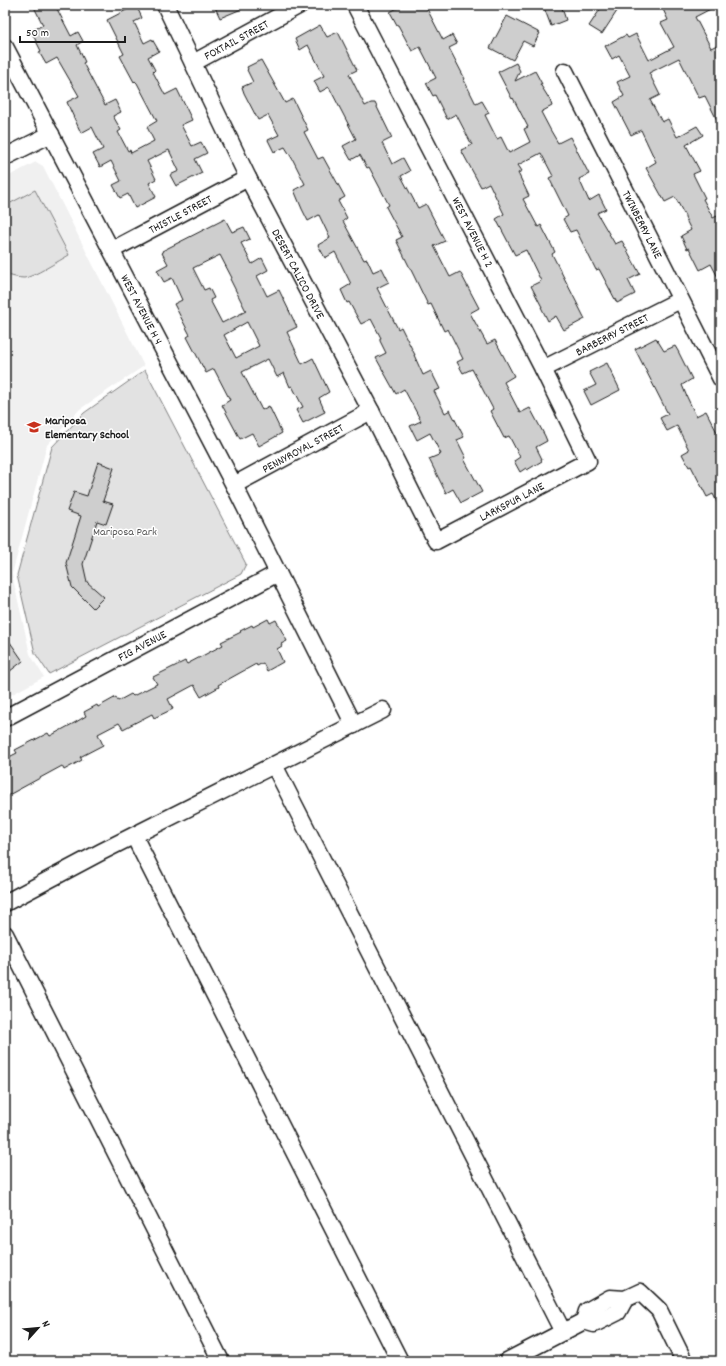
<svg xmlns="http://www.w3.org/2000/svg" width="726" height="1366" font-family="Dekko,sans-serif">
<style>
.built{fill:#f0f0f0}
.green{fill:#e2e2e2;stroke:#7f7f7f}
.building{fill:#cecece;stroke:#1c1c1c;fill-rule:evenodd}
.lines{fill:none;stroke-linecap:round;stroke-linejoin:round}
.street-casing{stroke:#1c1c1c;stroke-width:19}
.street{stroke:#fff;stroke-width:16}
.labels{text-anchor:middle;stroke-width:3;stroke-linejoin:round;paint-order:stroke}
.street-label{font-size:12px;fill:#1c1c1c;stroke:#fff}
.poi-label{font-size:12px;font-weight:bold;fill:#1c1c1c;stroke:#fff;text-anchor:start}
.park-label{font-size:12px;fill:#575757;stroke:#fff}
</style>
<rect width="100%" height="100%" fill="#fff"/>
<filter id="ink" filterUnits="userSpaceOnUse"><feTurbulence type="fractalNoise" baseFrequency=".025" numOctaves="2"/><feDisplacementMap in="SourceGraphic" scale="8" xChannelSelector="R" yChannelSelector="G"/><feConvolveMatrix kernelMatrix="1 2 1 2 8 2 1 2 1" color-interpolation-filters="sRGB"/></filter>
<g filter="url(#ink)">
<!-- built -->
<polygon class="built" points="36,162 43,166 144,366 80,409 47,445 12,574 30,654 44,677 5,698 5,178"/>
<!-- green -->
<g class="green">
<path d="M35,190L69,255C60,260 32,278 24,278C18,278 10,276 5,274V206Z"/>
<polygon points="145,370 246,564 241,574 49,674 35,653 17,575 52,447 84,413"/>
</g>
<!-- building -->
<g class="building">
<polygon points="33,5 55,5 71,36 78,32 83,41 77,45 85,62 83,63 105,105 115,100 121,112 113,116 121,130 118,132 128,151 130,150 131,153 154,141 147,127 157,121 137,83 135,81 134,82 120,56 124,54 107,20 136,5 142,18 134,22 144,43 152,39 159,51 148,57 155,70 153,72 165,95 177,89 192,120 181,125 192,146 201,142 207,153 195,159 202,173 176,186 170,175 179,171 169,150 147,161 156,179 149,183 156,197 135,208 128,194 120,198 113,185 121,181 111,161 100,167 93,154 103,149 92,127 81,133 69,107 67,102 79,96 57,58 46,64 39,52 41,51 31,31 43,25"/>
<polygon points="214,5 251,5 220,18"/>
<polygon points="403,5 425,5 443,40 452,35 457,44 449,48 465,79 464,80 476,104 482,101 489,113 485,115 497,139 501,137 509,153 530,142 524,129 528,127 513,98 512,99 498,72 516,63 520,71 515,81 535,71 542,84 540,84 550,100 552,106 541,112 551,131 558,143 570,137 589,174 579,179 589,201 599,195 606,209 597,213 615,244 622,241 640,274 628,280 635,294 617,303 599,269 596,270 576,230 570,232 563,219 568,216 549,178 553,176 541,153 518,165 522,171 518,173 529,196 523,199 538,227 541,225 555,252 552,254 585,319 564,330 556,316 548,321 541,307 542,307 531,286 541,281 526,250 515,255 496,219 504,214 489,183 481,187 461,150 472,145 456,114 447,119 435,95 433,96 426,83 436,78 420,47 412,51 398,25 397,25 390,12"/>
<polygon points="543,5 561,5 566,20 551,26"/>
<polygon points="603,5 621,5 602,34 589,26"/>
<polygon points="661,5 718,5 695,17 711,48 721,43 721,128 705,96 699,98 679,58 649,73 660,95 650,100 662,122 668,119 677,137 697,126 703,135 686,145 700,171 693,174 705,198 703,199 713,218 721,214 721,283 711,264 700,270 689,248 687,249 681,236 691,230 685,218 685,216 675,197 665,202 646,168 656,162 641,130 631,135 614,102 624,96 617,82 630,76 619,55 612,59 605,46 626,35 628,38 636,34 649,60 674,47 661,23 668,20"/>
<polygon points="507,16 540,33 533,46 523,41 513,60 490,48"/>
<polygon points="320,25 327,37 338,32 357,70 349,74 365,106 371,103 375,103 392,138 382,143 392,164 403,158 410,171 401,176 418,208 426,204 445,241 434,246 450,277 460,272 479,308 470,313 487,344 495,340 514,376 504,382 520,413 530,408 545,436 547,441 536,447 542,459 541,459 542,461 527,470 526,468 520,472 514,461 520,457 509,436 504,438 490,411 493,409 472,369 463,373 457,362 463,359 448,329 444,331 431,304 428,305 414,276 396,240 402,237 386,207 389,205 369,167 367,168 360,155 351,160 343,146 356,139 329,87 320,92 314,81 324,76 308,45 300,50 295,39"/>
<polygon points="261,60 285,103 293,99 308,130 304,132 318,159 323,157 345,197 338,201 347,218 343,221 364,260 367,259 373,272 382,268 389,282 377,288 398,329 401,327 415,355 414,355 423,375 431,371 440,389 434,391 445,413 450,410 464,437 457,440 466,458 464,459 482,492 461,503 453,489 446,493 429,459 441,454 430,433 417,440 410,426 421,421 404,389 396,394 376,358 386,353 380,341 380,338 381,338 371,319 361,324 349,302 347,303 341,290 351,284 335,252 325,258 318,245 330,238 319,215 308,221 302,209 294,190 305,184 293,160 285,147 274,152 268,140 279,135 268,115 258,120 244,93 242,87 253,82 247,70 248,69 247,67"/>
<path d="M225,219L232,232L244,227L250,239L241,243L252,264L262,258L268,270L257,276L267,296L279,290L297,327L287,332L302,364L313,358L329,392L319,398L325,412L303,423L296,410L303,407L292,386L290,387L284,373L277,377L268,359L242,372L262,410L269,406L282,433L259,446L252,433L240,439L222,405L230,400L214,369L206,373L187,337L190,335L174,304L182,300L172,278L164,282L157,270L168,264L162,253H163L162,251ZM220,255L232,278L230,279L246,311L222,323L210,300L214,298L209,288L204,290L193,268ZM247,322L259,346L236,358L224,335Z"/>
<polygon points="656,338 664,351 675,346 678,351 692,379 682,385 687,397 696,416 706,411 721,440 721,510 713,494 707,497 691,466 689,467 682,454 689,450 677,426 667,431 660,418 668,414 635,349"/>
<polygon points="607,363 620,390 591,405 584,391 596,385 589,372"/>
<polygon points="98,462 114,468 103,501 113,504 106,524 97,521 83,564 87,582 104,597 93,608 72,587 66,563 81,516 67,511 74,492 87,496"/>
<polygon points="268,619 270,623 276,620 287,641 281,644 282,646 277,649 283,662 267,671 263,663 257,666 256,664 218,685 219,687 201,697 194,685 168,699 173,709 154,718 152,714 123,729 119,723 98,734 103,745 80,757 82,760 64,770 62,766 5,797 5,759 17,753 15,750 48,733 50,736 76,722 86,716 84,712 97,705 98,707 116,697 118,701 131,694 133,696 157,684 153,677 185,661 187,664 223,645 221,642 241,632 240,631 252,625 253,627"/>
<polygon points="5,635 23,661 5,675"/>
</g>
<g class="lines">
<defs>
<g id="street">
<path id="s1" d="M165,5L248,178L371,411L436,541L588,461L543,369L355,5"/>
<path id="s2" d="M5,47L234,485L354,725"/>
<path id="s3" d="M193,63L300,5"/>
<path id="s4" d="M565,71L721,379"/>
<polyline points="5,157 51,134"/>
<path id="s5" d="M112,250L248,178"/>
<path id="s6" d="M543,369L680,300"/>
<path id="s7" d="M234,485L371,411"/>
<path id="s8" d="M5,718L278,573"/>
<polyline points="274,765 563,1332"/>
<polyline points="134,836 400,1361"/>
<polyline points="5,903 101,852 383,710"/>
<polyline points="5,934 221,1361"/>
<polyline points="584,1321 587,1311 610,1298 625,1299 640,1292 659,1310 684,1361"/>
<polyline points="507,1361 584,1321 594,1324 618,1312 625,1299"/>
</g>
</defs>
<!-- street casing -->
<use href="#street" class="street-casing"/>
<!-- street -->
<use href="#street" class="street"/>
</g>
</g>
<!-- icons -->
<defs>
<symbol id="school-bare" viewBox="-9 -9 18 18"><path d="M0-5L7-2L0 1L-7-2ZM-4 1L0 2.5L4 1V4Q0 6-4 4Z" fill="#c8321e" stroke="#fff" stroke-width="2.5" paint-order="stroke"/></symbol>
</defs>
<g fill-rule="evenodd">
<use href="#school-bare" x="24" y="417" width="20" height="20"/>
</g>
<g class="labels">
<!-- street labels -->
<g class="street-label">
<text dy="4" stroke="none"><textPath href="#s3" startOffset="49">FOXTAIL STREET</textPath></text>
<text dy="4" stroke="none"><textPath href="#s5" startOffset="77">THISTLE STREET</textPath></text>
<text dy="4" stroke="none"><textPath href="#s4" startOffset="172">TWINBERRY LANE</textPath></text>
<text transform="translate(473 232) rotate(63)" y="4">WEST AVENUE H 2</text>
<text dy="4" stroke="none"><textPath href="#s1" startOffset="300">DESERT CALICO DRIVE</textPath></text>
<text dy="4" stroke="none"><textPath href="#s2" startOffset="296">WEST AVENUE H 4</textPath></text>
<text dy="4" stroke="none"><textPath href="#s6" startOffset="77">BARBERRY STREET</textPath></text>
<text dy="4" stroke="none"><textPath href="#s7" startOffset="78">PENNYROYAL STREET</textPath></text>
<text dy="4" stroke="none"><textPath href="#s1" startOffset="686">LARKSPUR LANE</textPath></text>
<text dy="4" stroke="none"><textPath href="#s8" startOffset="155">FIG AVENUE</textPath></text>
</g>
<!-- poi labels -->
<g class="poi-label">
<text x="45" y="424">Mariposa<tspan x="45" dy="14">Elementary School</tspan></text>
</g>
<!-- park labels -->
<g class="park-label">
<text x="125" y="535">Mariposa Park</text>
</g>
</g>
<!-- margin -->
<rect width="726" height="1366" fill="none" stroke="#fff" stroke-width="20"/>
<rect x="10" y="10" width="706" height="1346" fill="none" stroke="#1c1c1c" stroke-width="1.5" filter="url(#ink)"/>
<!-- north arrow -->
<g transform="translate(38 1328) rotate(63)" stroke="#ffffff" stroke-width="3" paint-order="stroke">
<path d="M0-3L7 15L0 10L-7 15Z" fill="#1c1c1c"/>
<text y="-6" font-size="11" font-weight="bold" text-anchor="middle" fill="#1c1c1c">N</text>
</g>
<!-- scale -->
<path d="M20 36v6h105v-6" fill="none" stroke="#1c1c1c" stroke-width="2"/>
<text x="26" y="36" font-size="12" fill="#1c1c1c" stroke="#ffffff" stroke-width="3" paint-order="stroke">50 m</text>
</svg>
